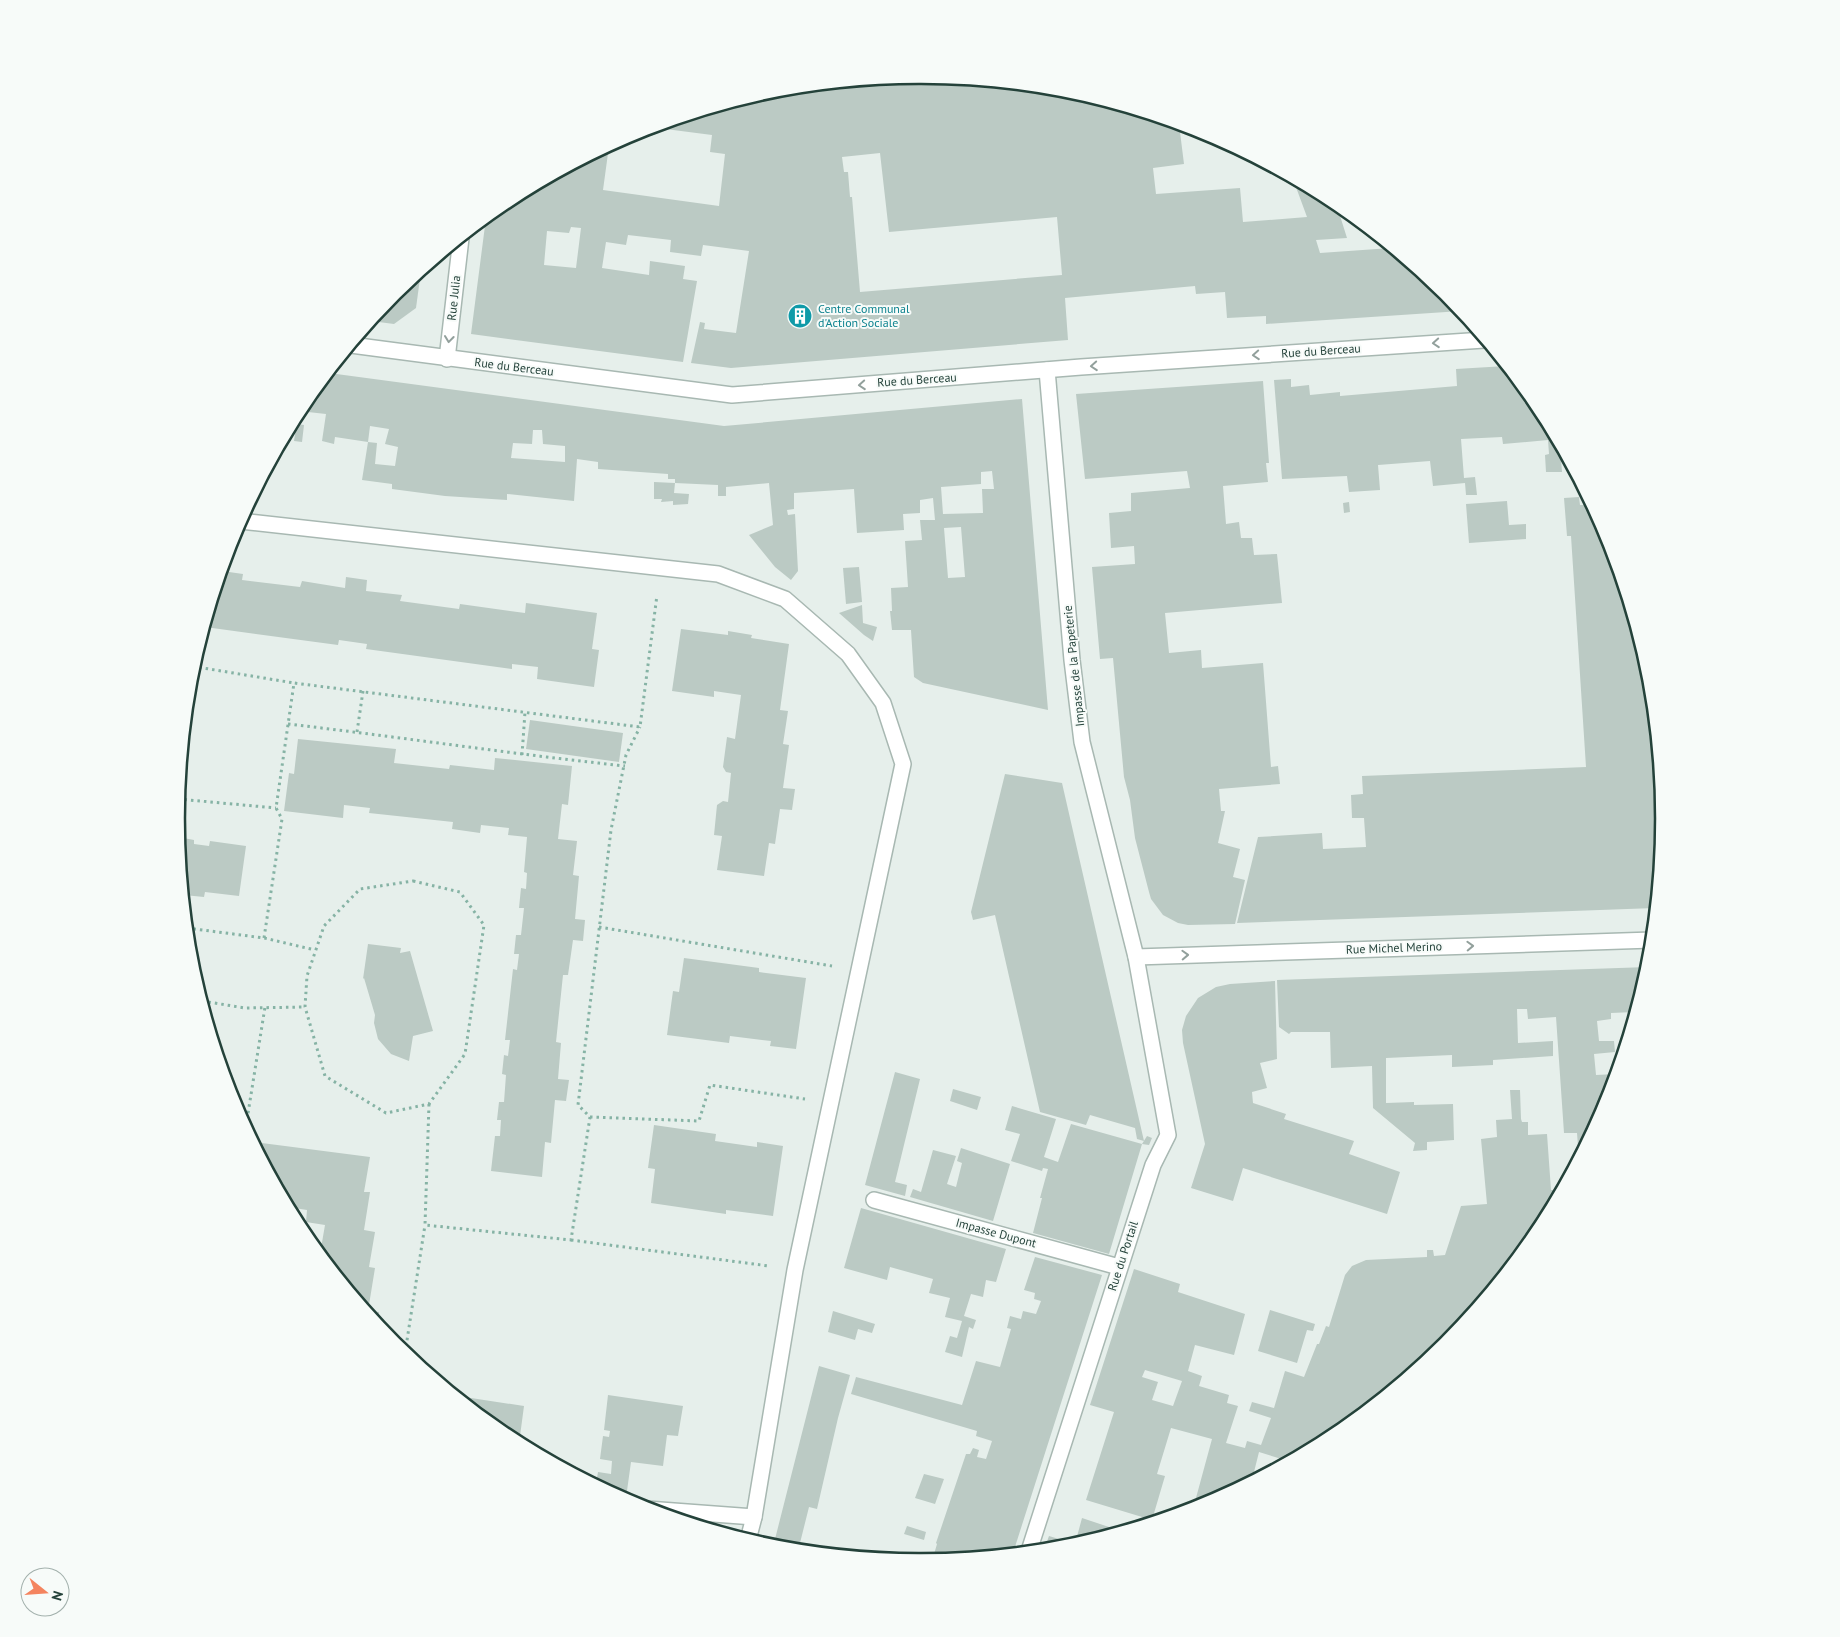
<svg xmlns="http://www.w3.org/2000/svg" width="1840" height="1637" font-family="'PT Sans',sans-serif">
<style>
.building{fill:#bbcac4;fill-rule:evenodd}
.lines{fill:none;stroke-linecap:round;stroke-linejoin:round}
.lane-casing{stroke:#a8b8b2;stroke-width:18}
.street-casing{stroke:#a8b8b2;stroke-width:18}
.path{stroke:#86b3a5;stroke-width:3;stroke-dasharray:2.5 4;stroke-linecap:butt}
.lane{stroke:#fff;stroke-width:15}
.street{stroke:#fff;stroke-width:15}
.oneway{stroke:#92a09c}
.labels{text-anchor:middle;stroke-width:4;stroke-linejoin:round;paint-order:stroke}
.street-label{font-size:12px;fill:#24423a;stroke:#f7fbf9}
.culture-label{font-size:12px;fill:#0d838f;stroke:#f7fbf9;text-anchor:start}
.rim{fill:none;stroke:#24423a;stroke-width:2.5}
</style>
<rect width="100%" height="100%" fill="#e6efeb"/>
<!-- building -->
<g class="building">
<path d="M920,75L1065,89L1179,124L1184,164L1153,168L1156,194L1240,188L1243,222L1307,217L1293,179L1336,203L1347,238L1316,240L1320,253L1391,248L1446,293L1461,311L1266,324V316L1227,318L1225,292L1196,294L1195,286L1065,298L1068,340L731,368L691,363L700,322L705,323L704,329L736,333L749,251L703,245L701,256L670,252L671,240L628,235L626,245L606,242L602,268L649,275L650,261L685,266L683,279L697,281L683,362L471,334L486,218L507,200L609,146L603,190L719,206L725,154L710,152L712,135L650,127L775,89ZM880,153L889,232L1057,217L1062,275L860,292L852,197H850L848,172H844L842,157ZM571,227L581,228L576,268L544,265L547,231L569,233Z"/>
<polygon points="421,271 416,308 394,324 371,321 394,293"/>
<polygon points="1506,366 1538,406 1560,446 1562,472 1546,472 1545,455 1549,454 1548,440 1503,444 1502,437 1461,439 1464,478 1475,477 1477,495 1466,495 1465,483 1433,486 1430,461 1378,465 1380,490 1349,492 1347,476 1282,479 1274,380 1291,379 1291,387 1309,385 1310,395 1340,392 1340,396 1457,386 1456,369"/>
<path d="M329,373L724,426L1022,399L1048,710L923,683L914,677L911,630H892L890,611H892L891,588L908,587L905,541L922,540L920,520H935L933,498L920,500V513L903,514L904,530L857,533L854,489L794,493V509L787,510L788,515L795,514L798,571L791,580L775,567L749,535L773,525L769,483L726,487V496H718V485L675,483V479H668V474L598,469V462L577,459L574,501L507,494V500L445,496L392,489V484L362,480L368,442L335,437L334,444L322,441L326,414L299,411ZM370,426L389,429L385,444L398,447L395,466L375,464L377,443L368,442ZM533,430H542L543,444L565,446V462L511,458L513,443L532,444ZM992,471L994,489H982L983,513L943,514L941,487L981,484V472ZM961,527L965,577L948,578L944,528Z"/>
<polygon points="1263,381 1269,463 1266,463 1268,482 1223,486 1226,524 1239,522 1241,538 1252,538 1254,555 1277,554 1282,603 1165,613 1169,653 1201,650 1202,668 1263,663 1271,767 1278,766 1280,784 1219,789 1221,811 1225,811 1218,843 1240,849 1233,877 1245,880 1235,924 1188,925 1178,923 1163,915 1151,899 1149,892 1135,838 1130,800 1124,777 1113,658 1100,659 1092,567 1135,564 1134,546 1111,548 1109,513 1131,511 1131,493 1190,488 1187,471 1085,479 1076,394"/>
<polygon points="299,411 297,424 304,425 302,442 294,441 295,434 287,433"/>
<polygon points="654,482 675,483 674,493 689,494 688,504 673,505 673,501 661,502 662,499 654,499"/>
<polygon points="1579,497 1580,505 1591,505 1607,534 1649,674 1663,819 1655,908 1237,923 1258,837 1322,833 1323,849 1366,847 1364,818 1352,818 1351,795 1363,794 1362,776 1586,767 1571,536 1567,536 1564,498"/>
<polygon points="1507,501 1509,525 1526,524 1526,539 1469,543 1466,504"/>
<polygon points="1349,502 1350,512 1344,513 1343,503"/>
<polygon points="859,567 862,602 846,604 843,568"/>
<polygon points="222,571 243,574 242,580 300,587 302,581 345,588 346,577 367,580 366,591 402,595 400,601 459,609 460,604 525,613 526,603 597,613 592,649 599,650 594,687 537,679 538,667 512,664 512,669 366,649 367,644 339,640 338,645 205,627"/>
<polygon points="862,605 863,623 877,627 873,641 864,635 839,613"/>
<polygon points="681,629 728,635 728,631 752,635 751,638 789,644 780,710 788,711 783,744 789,745 783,788 795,789 792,810 780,809 775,844 769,843 764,876 717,870 722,836 714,835 717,805 723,801 728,802 731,773 726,772 723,767 727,737 735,739 741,695 714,691 714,697 672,691"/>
<polygon points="530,720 623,733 619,762 526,749"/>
<polygon points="298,739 396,749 394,763 449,769 450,765 494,770 495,758 572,766 568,805 562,804 558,839 577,841 573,875 579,876 575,919 585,920 583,941 573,940 568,975 563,975 556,1042 561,1043 558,1079 569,1080 566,1101 555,1100 551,1143 545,1142 542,1177 491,1171 495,1136 500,1136 501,1120 497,1120 499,1102 504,1102 506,1075 502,1074 504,1055 508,1056 510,1040 505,1040 513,969 517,970 519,954 514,954 516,935 521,935 524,908 519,908 521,888 526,889 527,873 524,872 527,837 508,835 509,828 481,825 480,833 452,829 453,822 369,813 370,808 344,805 343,818 284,811 289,773 294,774"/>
<polygon points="1005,774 1062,783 1144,1141 1137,1139 1135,1128 1090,1115 1086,1125 1040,1112 995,915 973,920 971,912"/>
<polygon points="178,837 194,840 194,844 209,846 210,841 246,846 239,896 205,892 204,897 184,895"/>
<polygon points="368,944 401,948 400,953 410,951 433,1031 413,1036 409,1061 391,1054 378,1039 374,1023 375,1015 364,978 363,979"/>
<polygon points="684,958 759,968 759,972 806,978 796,1049 770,1046 771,1041 730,1036 729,1043 667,1035 673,991 679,992"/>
<polygon points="1648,967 1634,1012 1611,1013 1611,1019 1597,1021 1599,1041 1614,1041 1615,1052 1594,1054 1596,1075 1616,1074 1610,1092 1602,1092 1603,1111 1584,1146 1578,1146 1577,1133 1564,1133 1556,1017 1528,1019 1527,1009 1517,1009 1518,1043 1553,1041 1553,1056 1493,1060 1493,1065 1452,1067 1452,1055 1386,1058 1386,1103 1414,1102 1414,1105 1453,1104 1454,1140 1427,1142 1427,1150 1413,1151 1415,1143 1373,1108 1372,1066 1331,1068 1330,1032 1291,1032 1289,1034 1279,1027 1277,980"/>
<polygon points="1275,981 1277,1059 1260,1063 1267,1088 1252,1092 1253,1103 1286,1114 1284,1119 1354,1141 1349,1154 1400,1172 1387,1214 1243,1168 1233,1201 1191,1188 1205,1144 1183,1043 1182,1030 1186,1016 1198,998 1216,987 1230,984"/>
<polygon points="895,1072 920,1079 895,1182 907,1185 905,1196 865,1185"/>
<polygon points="953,1089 981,1097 977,1110 950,1101"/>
<path d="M1510,1090H1520L1521,1119L1522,1122H1528V1135L1547,1134L1551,1190H1560L1538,1232L1446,1344L1333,1437L1288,1461L1259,1452L1252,1480L1204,1506L1193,1509L1212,1439L1171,1428L1157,1474L1165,1476L1152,1520L1086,1500L1114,1412L1090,1405L1134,1269L1180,1284L1178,1292L1245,1314L1234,1355L1195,1345L1188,1371L1202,1376L1199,1386L1229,1395L1227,1403L1238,1406L1226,1443L1245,1448L1247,1441L1261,1445L1271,1418L1249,1411L1252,1402L1274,1408L1285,1371L1304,1377L1317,1344H1319L1326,1326L1329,1327L1345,1275L1352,1266L1366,1260L1427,1257V1250H1433L1434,1256L1445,1255L1461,1206L1487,1204L1481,1139L1497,1137L1496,1120L1512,1119ZM1145,1370L1182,1381L1173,1406L1152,1400L1158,1382L1142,1377Z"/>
<polygon points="1012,1106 1056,1119 1044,1157 1058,1162 1071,1124 1142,1144 1109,1254 1033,1233 1042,1198 1040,1198 1048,1169 1043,1168 1042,1171 1011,1161 1020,1134 1005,1130"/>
<polygon points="654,1125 716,1134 715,1141 757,1147 757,1142 783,1146 773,1216 726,1210 726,1214 651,1203 655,1169 648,1168"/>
<polygon points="1147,1136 1152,1138 1149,1145 1142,1144"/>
<polygon points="254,1142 370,1157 364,1192 370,1192 364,1230 375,1232 369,1267 375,1268 368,1311 379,1312 378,1324 320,1254 325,1225 306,1222 307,1210 288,1207"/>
<polygon points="961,1148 1010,1164 993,1221 910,1197 913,1189 921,1192 933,1150 956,1156 947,1184 956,1187 962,1163 957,1161"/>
<polygon points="861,1208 1006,1249 996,1282 986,1280 983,1297 971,1294 964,1316 976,1320 973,1329 969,1327 962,1357 945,1352 950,1336 957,1338 962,1321 945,1317 950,1298 929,1293 933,1279 890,1267 887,1280 844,1268"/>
<polygon points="1035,1257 1102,1275 1013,1553 932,1561 937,1544 936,1543 966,1454 970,1454 973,1448 979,1450 977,1457 986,1459 992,1441 976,1436 977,1431 851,1394 856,1377 962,1405 976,1361 1000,1367 1011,1329 1007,1328 1010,1316 1021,1319 1023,1311 1036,1314 1041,1301 1034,1299 1035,1293 1024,1290"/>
<polygon points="1270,1310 1315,1324 1313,1331 1307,1330 1297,1363 1258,1351"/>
<polygon points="833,1311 875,1324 872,1333 858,1329 855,1340 828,1332"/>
<polygon points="819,1366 850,1375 838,1418 817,1509 809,1507 799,1547 812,1551 775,1548 773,1547"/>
<polygon points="608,1395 683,1406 678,1436 667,1435 663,1466 631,1462 626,1498 620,1497 596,1484 598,1472 611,1474 612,1461 600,1459 603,1436 609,1437 610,1431 604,1430"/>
<polygon points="458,1396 524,1406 520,1436 508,1435 507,1437"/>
<polygon points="924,1474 944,1479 935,1504 915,1498"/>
<polygon points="1082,1518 1121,1531 1065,1548 1044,1550 1049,1536 1075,1544"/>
<polygon points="907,1526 926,1532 924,1540 904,1534"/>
</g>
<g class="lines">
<defs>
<g id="lane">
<polyline points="240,521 718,574 785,599 848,654 883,703 903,764 795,1270 754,1517 748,1540"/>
<polyline points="647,1509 754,1517"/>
</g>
<g id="street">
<polyline points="351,345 732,395 1081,367 1484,340"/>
<polyline points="447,359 461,238"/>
<polyline points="1136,957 1652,940"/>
<polyline points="874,1200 1119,1267"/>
<polyline points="1029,1551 1153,1165 1168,1135 1136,957 1082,742 1072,660 1047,370"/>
</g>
</defs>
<!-- lane casing -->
<use href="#lane" class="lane-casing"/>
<!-- street casing -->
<use href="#street" class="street-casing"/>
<!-- path -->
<g class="path">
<polyline points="194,664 197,667 294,683"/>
<path d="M288,724C400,737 512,754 625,766"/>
<polyline points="357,732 363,691"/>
<polyline points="522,755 525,712"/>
<polyline points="178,799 276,808"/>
<polygon points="413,881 460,892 484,925 465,1054 429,1104 386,1113 325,1076 305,1007 307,976 324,926 360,889"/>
<polyline points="599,927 832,966"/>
<polyline points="187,928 264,938 315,950"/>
<polyline points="264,938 282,819 276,808 294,683 640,727 657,595"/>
<polyline points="202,1001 245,1008 305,1007"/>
<polyline points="429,1104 425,1225 571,1240 590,1117 578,1105 611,830 626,755 640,727"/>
<polyline points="590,1117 699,1121 710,1085 805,1099"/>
<polyline points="246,1126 265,1007"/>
<polyline points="571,1240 769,1266"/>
<polyline points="405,1353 425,1225"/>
</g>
<!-- lane -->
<use href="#lane" class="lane"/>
<!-- street -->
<use href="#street" class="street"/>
</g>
<!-- one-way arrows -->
<defs><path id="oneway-chevron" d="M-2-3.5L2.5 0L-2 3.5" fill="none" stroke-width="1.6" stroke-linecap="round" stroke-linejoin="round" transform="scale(1.25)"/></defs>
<g class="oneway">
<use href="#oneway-chevron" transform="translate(449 339) rotate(97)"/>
<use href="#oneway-chevron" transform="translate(1436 343) rotate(176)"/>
<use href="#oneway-chevron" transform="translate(1256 355) rotate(176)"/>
<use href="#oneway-chevron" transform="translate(1094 366) rotate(176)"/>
<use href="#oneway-chevron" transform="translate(862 385) rotate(176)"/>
<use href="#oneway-chevron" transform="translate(1470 946) rotate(-2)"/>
<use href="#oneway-chevron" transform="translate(1185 955) rotate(-2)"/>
</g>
<!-- icons -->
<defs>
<symbol id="building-disc" viewBox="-11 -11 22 22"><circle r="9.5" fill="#0f9aa8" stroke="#f7fbf9"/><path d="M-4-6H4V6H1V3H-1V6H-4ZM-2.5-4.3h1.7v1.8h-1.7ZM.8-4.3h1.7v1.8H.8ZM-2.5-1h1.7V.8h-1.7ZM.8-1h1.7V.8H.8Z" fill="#fff"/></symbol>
</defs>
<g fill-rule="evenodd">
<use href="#building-disc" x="786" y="302" width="28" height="28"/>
</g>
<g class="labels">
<!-- street labels -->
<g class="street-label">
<text transform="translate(454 298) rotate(-84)" y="4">Rue Julia</text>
<text transform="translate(1321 351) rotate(-4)" y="4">Rue du Berceau</text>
<text transform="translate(514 367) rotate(7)" y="4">Rue du Berceau</text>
<text transform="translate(917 380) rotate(-4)" y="4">Rue du Berceau</text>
<text transform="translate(1074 666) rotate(-96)" y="4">Impasse de la Papeterie</text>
<text transform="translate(1394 948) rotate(-2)" y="4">Rue Michel Merino</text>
<text transform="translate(996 1233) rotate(15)" y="4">Impasse Dupont</text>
<text transform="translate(1123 1256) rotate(-72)" y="4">Rue du Portail</text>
</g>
<!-- culture labels -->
<g class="culture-label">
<text x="818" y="313">Centre Communal<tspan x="818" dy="14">d'Action Sociale</tspan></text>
</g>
</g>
<!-- crop -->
<path d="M0 0H1840V1637H0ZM919 84H921A734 734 0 0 1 1655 818V819A734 734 0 0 1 921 1553H919A734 734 0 0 1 185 819V818A734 734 0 0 1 919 84Z" fill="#f7fbf9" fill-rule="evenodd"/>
<path class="rim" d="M919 84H921A734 734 0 0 1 1655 818V819A734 734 0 0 1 921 1553H919A734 734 0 0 1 185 819V818A734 734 0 0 1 919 84Z"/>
<!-- north arrow -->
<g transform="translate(45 1592) rotate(107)"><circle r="24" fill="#f7fbf9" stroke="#a3b1ad"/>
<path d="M0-4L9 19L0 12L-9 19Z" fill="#f4845f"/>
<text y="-8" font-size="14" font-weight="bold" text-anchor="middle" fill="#24423a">N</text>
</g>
</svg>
